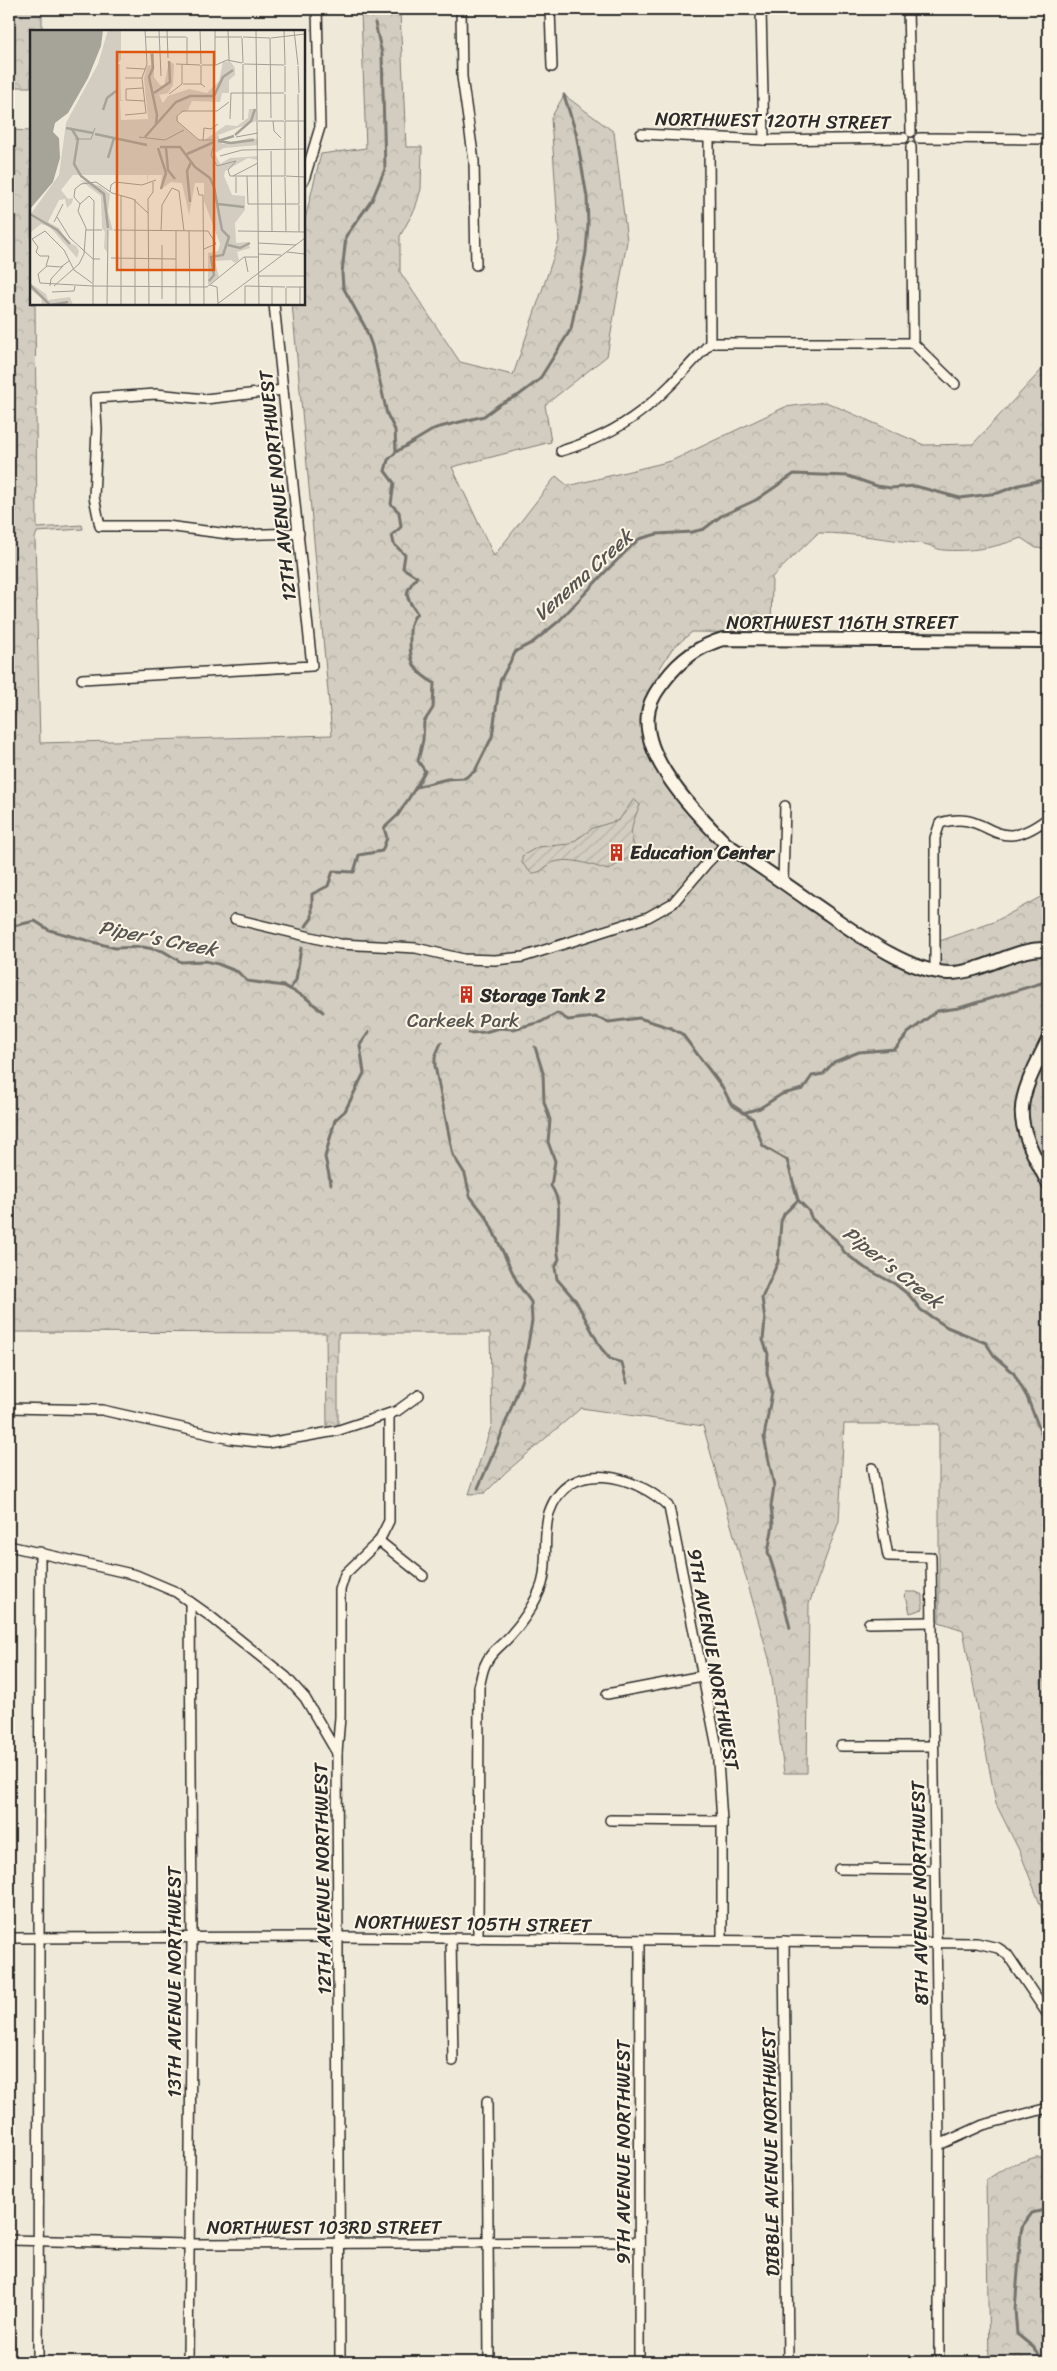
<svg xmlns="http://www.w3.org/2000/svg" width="1057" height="2371" font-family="Sriracha,sans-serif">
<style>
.grass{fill:url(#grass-tufts);stroke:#7e7c76}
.forest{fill:url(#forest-crowns);stroke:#7e7c76}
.garden{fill:url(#garden-furrows);stroke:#7e7c76}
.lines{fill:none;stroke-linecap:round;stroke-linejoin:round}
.stream{stroke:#75736d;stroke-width:3}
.street-casing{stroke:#2b2b2b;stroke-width:12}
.secondary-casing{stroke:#2b2b2b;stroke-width:16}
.street{stroke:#fcf5e5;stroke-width:9}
.secondary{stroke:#fcf5e5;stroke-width:12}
.labels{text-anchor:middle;stroke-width:4;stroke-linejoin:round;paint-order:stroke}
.street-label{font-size:19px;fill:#2b2b2b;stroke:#fcf5e5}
.poi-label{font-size:19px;font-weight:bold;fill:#2b2b2b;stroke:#fcf5e5;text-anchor:start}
.park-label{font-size:19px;fill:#555450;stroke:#fcf5e5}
.water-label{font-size:20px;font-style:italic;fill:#565552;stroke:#fcf5e5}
.inset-river{fill:none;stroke:#a6a399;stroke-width:2.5}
.inset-road{fill:none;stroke:#a19d94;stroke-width:1}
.view{fill:#df570e;fill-opacity:0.15;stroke:#df570e;stroke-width:2.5}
.inset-edge{fill:none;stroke:#2b2b2b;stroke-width:2.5}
</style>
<defs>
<pattern id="grass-tufts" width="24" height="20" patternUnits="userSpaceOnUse" patternTransform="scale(1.25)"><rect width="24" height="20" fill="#d2cdc0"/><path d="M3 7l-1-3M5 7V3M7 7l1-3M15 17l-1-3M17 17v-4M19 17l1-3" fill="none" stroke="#b4b0a5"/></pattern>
<pattern id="forest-crowns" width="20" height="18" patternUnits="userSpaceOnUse" patternTransform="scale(1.25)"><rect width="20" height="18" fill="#d2cdc0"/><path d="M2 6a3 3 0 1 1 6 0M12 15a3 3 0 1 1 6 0" fill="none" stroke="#b4b0a5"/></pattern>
<pattern id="garden-furrows" width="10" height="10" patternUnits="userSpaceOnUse" patternTransform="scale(1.25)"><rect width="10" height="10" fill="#d2cdc0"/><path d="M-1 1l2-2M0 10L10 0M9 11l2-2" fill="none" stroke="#b4b0a5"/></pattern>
</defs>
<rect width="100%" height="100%" fill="#efe9da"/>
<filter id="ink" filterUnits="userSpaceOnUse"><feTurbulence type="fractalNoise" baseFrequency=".02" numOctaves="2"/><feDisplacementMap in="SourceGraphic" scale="10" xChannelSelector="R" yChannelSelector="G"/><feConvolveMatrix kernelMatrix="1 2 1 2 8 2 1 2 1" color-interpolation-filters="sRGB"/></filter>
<g filter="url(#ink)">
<!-- grass -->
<polygon class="grass" points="906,1592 916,1592 923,1595 923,1609 910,1613 907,1600 904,1597"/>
<!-- forest -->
<g class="forest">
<polygon points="9,9 42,9 42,31 31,31 31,87 14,87 9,98"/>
<path d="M361,12H400L406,147H422L421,189L415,209L400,236V272L460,362L513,375L559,241L551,118L564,95L614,132L627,241L607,356L545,405L551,442L452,467L494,556L556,476L568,486L671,461L785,407L826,402L924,445L973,444L1048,363V549L1036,548L1021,538C995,548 970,552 942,550C936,549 931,545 924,544C889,540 854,533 818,533L772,577L771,633L692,632L672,649L660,668L650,708V740L707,824L870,942L934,970V943L994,922L1048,893V1925L1020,1852L996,1804L963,1630L939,1622V1424H844L839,1521L809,1604L807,1773H784L770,1662L703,1426L581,1408L506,1472L485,1493L469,1494L492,1424L490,1333H338V1425L327,1429L326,1333L9,1332V130L31,131V304H35L37,528L82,525L83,529L37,532L35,538L40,743L332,735L292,304H304V223L321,154L366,148Z"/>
<polygon points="1036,2157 1048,2157 1048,2362 989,2362 986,2180 1008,2166"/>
</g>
<!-- garden -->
<path class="garden" d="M634,799L640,805C633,822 626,835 638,852L608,870C592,865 568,856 552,863C543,868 542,873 531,873L522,863V856L538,847L570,844L593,828L619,820Z"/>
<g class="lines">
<!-- stream -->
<g class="stream">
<path d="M375,23L382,54L385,169L372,200L346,236L342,273L343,287L365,327L372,346L387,414L395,430L396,452L388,460L385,471L394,483L391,504L399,512L401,527L392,535L394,544L405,555L403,568L417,577C403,593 405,596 417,613C409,623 410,629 410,642C410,664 415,672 434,683L433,708L424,722L423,740L418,761L425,771L416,787"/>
<polyline points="396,452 436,428 484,416 500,404 519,395 539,380 571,329 586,252 588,225 587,197 576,133 564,95"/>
<polyline points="306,926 312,918 312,894 328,886 333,871 354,872 359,855 382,851 387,838 384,828 398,815 416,787 447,779 465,778 475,771 492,737 500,681 516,651 532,643 559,621 607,570 639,539 657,534 692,532 704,529 721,516 756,500 794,474 848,476 877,486 891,488 915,486 960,498 998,493 1019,485 1048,479"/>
<polyline points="9,927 35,921 49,930 115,948 143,947 163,951 181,962 205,961 218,964 238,972 247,981 284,986 305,997 323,1012"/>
<polyline points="290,989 296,980 301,948"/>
<polyline points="469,1033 485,1032 499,1028 513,1029 541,1022 557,1013 568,1020 595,1017 609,1022 639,1018 671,1028 682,1034 723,1088 731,1104 753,1119 763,1146 787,1160 798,1200 808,1210 812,1219 836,1240 845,1253 865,1268 895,1284 909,1295 921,1310 947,1327 986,1343 995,1357 1013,1372 1027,1397 1048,1451"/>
<polyline points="441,1043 435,1057 435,1066 453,1155 465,1174 470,1196 487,1218 518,1284 531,1302 532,1321 522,1379 498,1443 478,1488"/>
<path d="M535,1047L543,1073L544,1102L550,1120L548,1142L555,1161L551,1186C567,1209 552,1233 559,1259L555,1268L557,1279L576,1301L601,1348L610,1359L622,1363L627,1383"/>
<polyline points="743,1113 760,1108 782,1094 803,1089 812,1076 823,1074 834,1062 859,1052 895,1049 908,1033 937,1011 959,1008 1048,981"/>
<polyline points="331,1184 325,1157 335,1120 345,1111 364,1073 360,1045 369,1032"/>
<polyline points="790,1628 783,1599 768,1552 773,1525 771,1506 774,1486 764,1437 772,1392 767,1373 768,1354 763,1340 765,1320 762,1298 778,1262 781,1222 784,1214 798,1200"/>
<polyline points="1045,2362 1033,2347 1017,2334 1015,2310 1021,2232 1023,2225 1032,2213 1048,2209"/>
</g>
<defs>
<g id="street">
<polyline points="461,9 462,77 474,161 476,265"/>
<polyline points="550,9 552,67"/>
<polyline points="761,9 764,140"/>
<polyline points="908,9 911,132"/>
<polyline points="641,134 764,140 904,138"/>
<polyline points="919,138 1048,139"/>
<polyline points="911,147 913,343 955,384"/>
<polyline points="304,180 320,127 317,9"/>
<polyline points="710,343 913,343"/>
<polyline points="283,390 205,399 156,394 95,398 97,429 94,497 100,526 167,526 236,535 299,533"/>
<path d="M561,451C633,430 661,396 710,343L709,139"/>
<polyline points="82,679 312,666 274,304"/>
<polyline points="783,882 785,806"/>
<polyline points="235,919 340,944 416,948 463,959 495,960 523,957 648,917 673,903 707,863 726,844"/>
<path d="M935,970V838L940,823C991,807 992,861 1048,818"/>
<polyline points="9,1408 102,1410 231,1439 268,1443 336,1431 397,1411 419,1395"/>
<polyline points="872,1468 888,1556 931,1557 939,2145 939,2362"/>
<polyline points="379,1541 423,1576"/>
<polyline points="9,1546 136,1575 176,1592 210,1616 286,1677 305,1698 337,1753"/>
<polyline points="869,1623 932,1622"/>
<polyline points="607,1694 702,1676"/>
<polyline points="841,1746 933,1746"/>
<polyline points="610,1820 722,1821"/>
<polyline points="839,1869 935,1870"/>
<polyline points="9,1938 340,1937 977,1943 998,1948 1007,1954 1048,2015"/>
<polyline points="451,1938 453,2061"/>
<path d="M478,1939L479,1687C481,1680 482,1671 485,1665C490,1652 501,1646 510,1636C522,1623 536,1602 542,1584C549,1561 542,1536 549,1513C568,1456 637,1475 669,1507L717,1747L722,1821V1940"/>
<polyline points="784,1941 788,2362"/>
<polyline points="487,2101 489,2362"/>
<polyline points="939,2145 983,2125 1048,2108"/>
<polyline points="9,2240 188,2244 639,2242"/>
<polyline points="38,2362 40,1552"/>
<polyline points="188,2362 192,1937 190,1602"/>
<polyline points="340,2362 337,1753 340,1717 340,1590 345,1574 379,1541 389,1521 389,1414"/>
<polyline points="639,2362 640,1941"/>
</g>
<g id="secondary">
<path d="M1048,641L723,639C699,646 680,660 665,680C661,685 657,690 654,696C626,745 695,812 726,844C755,863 783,882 811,902C847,926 904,972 949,973C984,973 1014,947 1048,949"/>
<path d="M1048,1040C1014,1109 1012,1114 1048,1183"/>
</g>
</defs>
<!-- street casing -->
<use href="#street" class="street-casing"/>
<!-- secondary casing -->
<use href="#secondary" class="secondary-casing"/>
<!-- street -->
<use href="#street" class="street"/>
<!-- secondary -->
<use href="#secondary" class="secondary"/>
</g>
</g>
<!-- icons -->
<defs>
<symbol id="building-bare" viewBox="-9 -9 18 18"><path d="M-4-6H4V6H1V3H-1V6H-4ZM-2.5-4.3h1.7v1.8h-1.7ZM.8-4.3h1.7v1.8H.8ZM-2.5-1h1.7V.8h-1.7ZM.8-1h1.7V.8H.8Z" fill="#c8321e" stroke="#fcf5e5" stroke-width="2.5" paint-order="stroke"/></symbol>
</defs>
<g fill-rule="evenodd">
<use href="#building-bare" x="604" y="840" width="25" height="25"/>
<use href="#building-bare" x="454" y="982" width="25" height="25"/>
</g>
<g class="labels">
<!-- street labels -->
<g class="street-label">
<text transform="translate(773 120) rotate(1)" y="7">NORTHWEST 120TH STREET</text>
<text transform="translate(277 486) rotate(-96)" y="7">12TH AVENUE NORTHWEST</text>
<text x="842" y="629">NORTHWEST 116TH STREET</text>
<text transform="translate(714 1659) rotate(80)" y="7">9TH AVENUE NORTHWEST</text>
<text transform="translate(322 1879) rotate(-91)" y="7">12TH AVENUE NORTHWEST</text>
<text transform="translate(919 1893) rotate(-91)" y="7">8TH AVENUE NORTHWEST</text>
<text transform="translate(473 1923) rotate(1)" y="7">NORTHWEST 105TH STREET</text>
<text transform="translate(174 1982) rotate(-90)" y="7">13TH AVENUE NORTHWEST</text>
<text transform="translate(623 2152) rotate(-90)" y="7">9TH AVENUE NORTHWEST</text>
<text transform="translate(770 2152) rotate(-91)" y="7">DIBBLE AVENUE NORTHWEST</text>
<text x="324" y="2234">NORTHWEST 103RD STREET</text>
</g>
<!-- poi labels -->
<g class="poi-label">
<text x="630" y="859">Education Center</text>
<text x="480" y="1002">Storage Tank 2</text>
</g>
<!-- park labels -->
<g class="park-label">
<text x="463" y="1027">Carkeek Park</text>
</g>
<!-- water labels -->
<g class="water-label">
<text transform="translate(583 575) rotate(-42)" y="7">Venema Creek</text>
<text transform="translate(158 938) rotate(11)" y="7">Piper's Creek</text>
<text transform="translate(893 1267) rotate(38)" y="7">Piper's Creek</text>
</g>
</g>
<!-- overview -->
<g transform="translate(30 30)">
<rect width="275" height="275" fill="#efe9da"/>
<path d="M78,0H91V30L87,34H90L91,70L95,71H90L91,90L118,89L114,48L117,36L121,35L120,23H124V47L130,55L134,56L139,31L144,34L143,55L138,63L129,65L133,73L138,66L159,59L177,63L189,51L193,32L200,31L205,38V45L199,50V63H192L190,72L162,71L158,80L148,84V92L167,109L173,111L196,95L207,96L218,88L219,79H226V91L188,105L192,114L220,108L228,109V115L194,118L185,123L190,134L200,128L228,126V130L218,128L195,141L194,146L202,165L215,166V180L205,193L206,213L218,212L220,218L207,222L209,230L205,233L201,230L185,231L189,247L178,255V223L188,221L190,214L174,171V153H165L159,185L152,153L141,152L130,160L132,145H118L117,154V145H43L31,160L38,169L43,168L42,173L37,178L35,169L29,170L18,192L29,198L38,212L46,216L49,221L47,228L20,197L11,194L0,203V185L29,145L36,93L68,34ZM50,150L70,156L80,164L78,182L83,201L78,200L77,222L74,218L75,202L72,198L71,166ZM0,253L16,264L18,270L40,267L43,275H11L12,269L0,259Z" fill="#d2cdc0"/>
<path d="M42,95L61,100L63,103L53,105L37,100Z" fill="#d2cdc0"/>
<path d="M0,0H73L71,16L58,48L38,83L25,93L23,102L29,108L30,128L23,152L0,179Z" fill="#a6a399"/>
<path class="inset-river" d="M122,24L123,38L119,47L127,85L126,94M124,63L140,52L139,31M73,80L77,68L86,61M36,98L63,103M41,98L48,109L44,134L51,146L74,164L78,198M65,104L117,115M205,105L221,91L225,79M115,107L146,72L160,66H184L193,47L203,40M188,111L201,113L224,110M188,111L204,106M130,117H150L165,137L180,148L184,157L192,200L199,207L193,225L181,227L184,245L179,251M128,118L136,143L131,159M136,118L138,140L145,149M157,124L184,112M78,128L84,108M160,172L157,141L161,132M188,174L214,177M0,184L27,200L40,214M198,215L210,218L220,213M0,255L20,275M21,275L38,272"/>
<path class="inset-road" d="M129,0L131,46M137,0L138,28M170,0L171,34M185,0V35M198,0L199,30M226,0L229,275M254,0L255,35M264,0L268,35M116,7H156M157,7V35M185,7H212M213,7L240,8M212,8L213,33M240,8L241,88M241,8L275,4M146,34L170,35M213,34V90M214,34L254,35M171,35V54L175,57M172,35H186L197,30L212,33M255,36V62M268,36L269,63M96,38L115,39M95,48H112M153,54H171M113,58L96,59V70L115,71M139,64L152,54V35M255,64V90M268,64L269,174M199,72L187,81H153L147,86V91L169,110H185L181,125L187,136L206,131L198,140L200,146H255M95,85L116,83L112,48L117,34L115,0M200,89L201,63H254M228,91H254M243,91L244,101L251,108M255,91V146M255,91H275M109,107L135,110L154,100M206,107L228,103M45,109H61L65,98M173,111L174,98L181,99L188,94M241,121L242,201M190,126L212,120L275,119M203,146L228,133M217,146L218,174H269M256,146L275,147M206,147V163M255,147L256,202M167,157L169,165H173L174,275M80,162L81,155L85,152L112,155L126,150M50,174L44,167L45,159L51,154L66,152L82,163L103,169L118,183M269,175V202M27,187L40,208L63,229H70M24,192L33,174M56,200H72M84,200L178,201L186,214L174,219M131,201L132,175L142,158L149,161L154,201M146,201V275M159,201L160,275M208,201L275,202M228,213L266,215M132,215V269M6,222L8,217L2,209L15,201L34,220L44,240L62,253M6,222L10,226H19L16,236M257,222L275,224M228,224L251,225M215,227L218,242M81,228L146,229M39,231L31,237L17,236L8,244L10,253L63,256M229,246H275M180,255L187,257L188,273M20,256L21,249L33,236M24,256L49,234L54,224L56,198L48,181L50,174L59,166L64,171L63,256M215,256L255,257M215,256V275M242,257V275M256,257H275M270,257V275M256,258V275M22,262L44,261L45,256M63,275V256L177,257L214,227H228M77,275L78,200M91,275V165M105,275V169M119,275L118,169L123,162V152M186,275L275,208"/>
<path class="view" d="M87,22H184V240H87Z"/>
<rect width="275" height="275" class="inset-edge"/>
</g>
<!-- margin -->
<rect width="1057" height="2371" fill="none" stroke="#fcf5e5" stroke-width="30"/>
<rect x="15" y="15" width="1027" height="2341" fill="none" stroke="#2b2b2b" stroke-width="2" filter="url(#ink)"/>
</svg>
